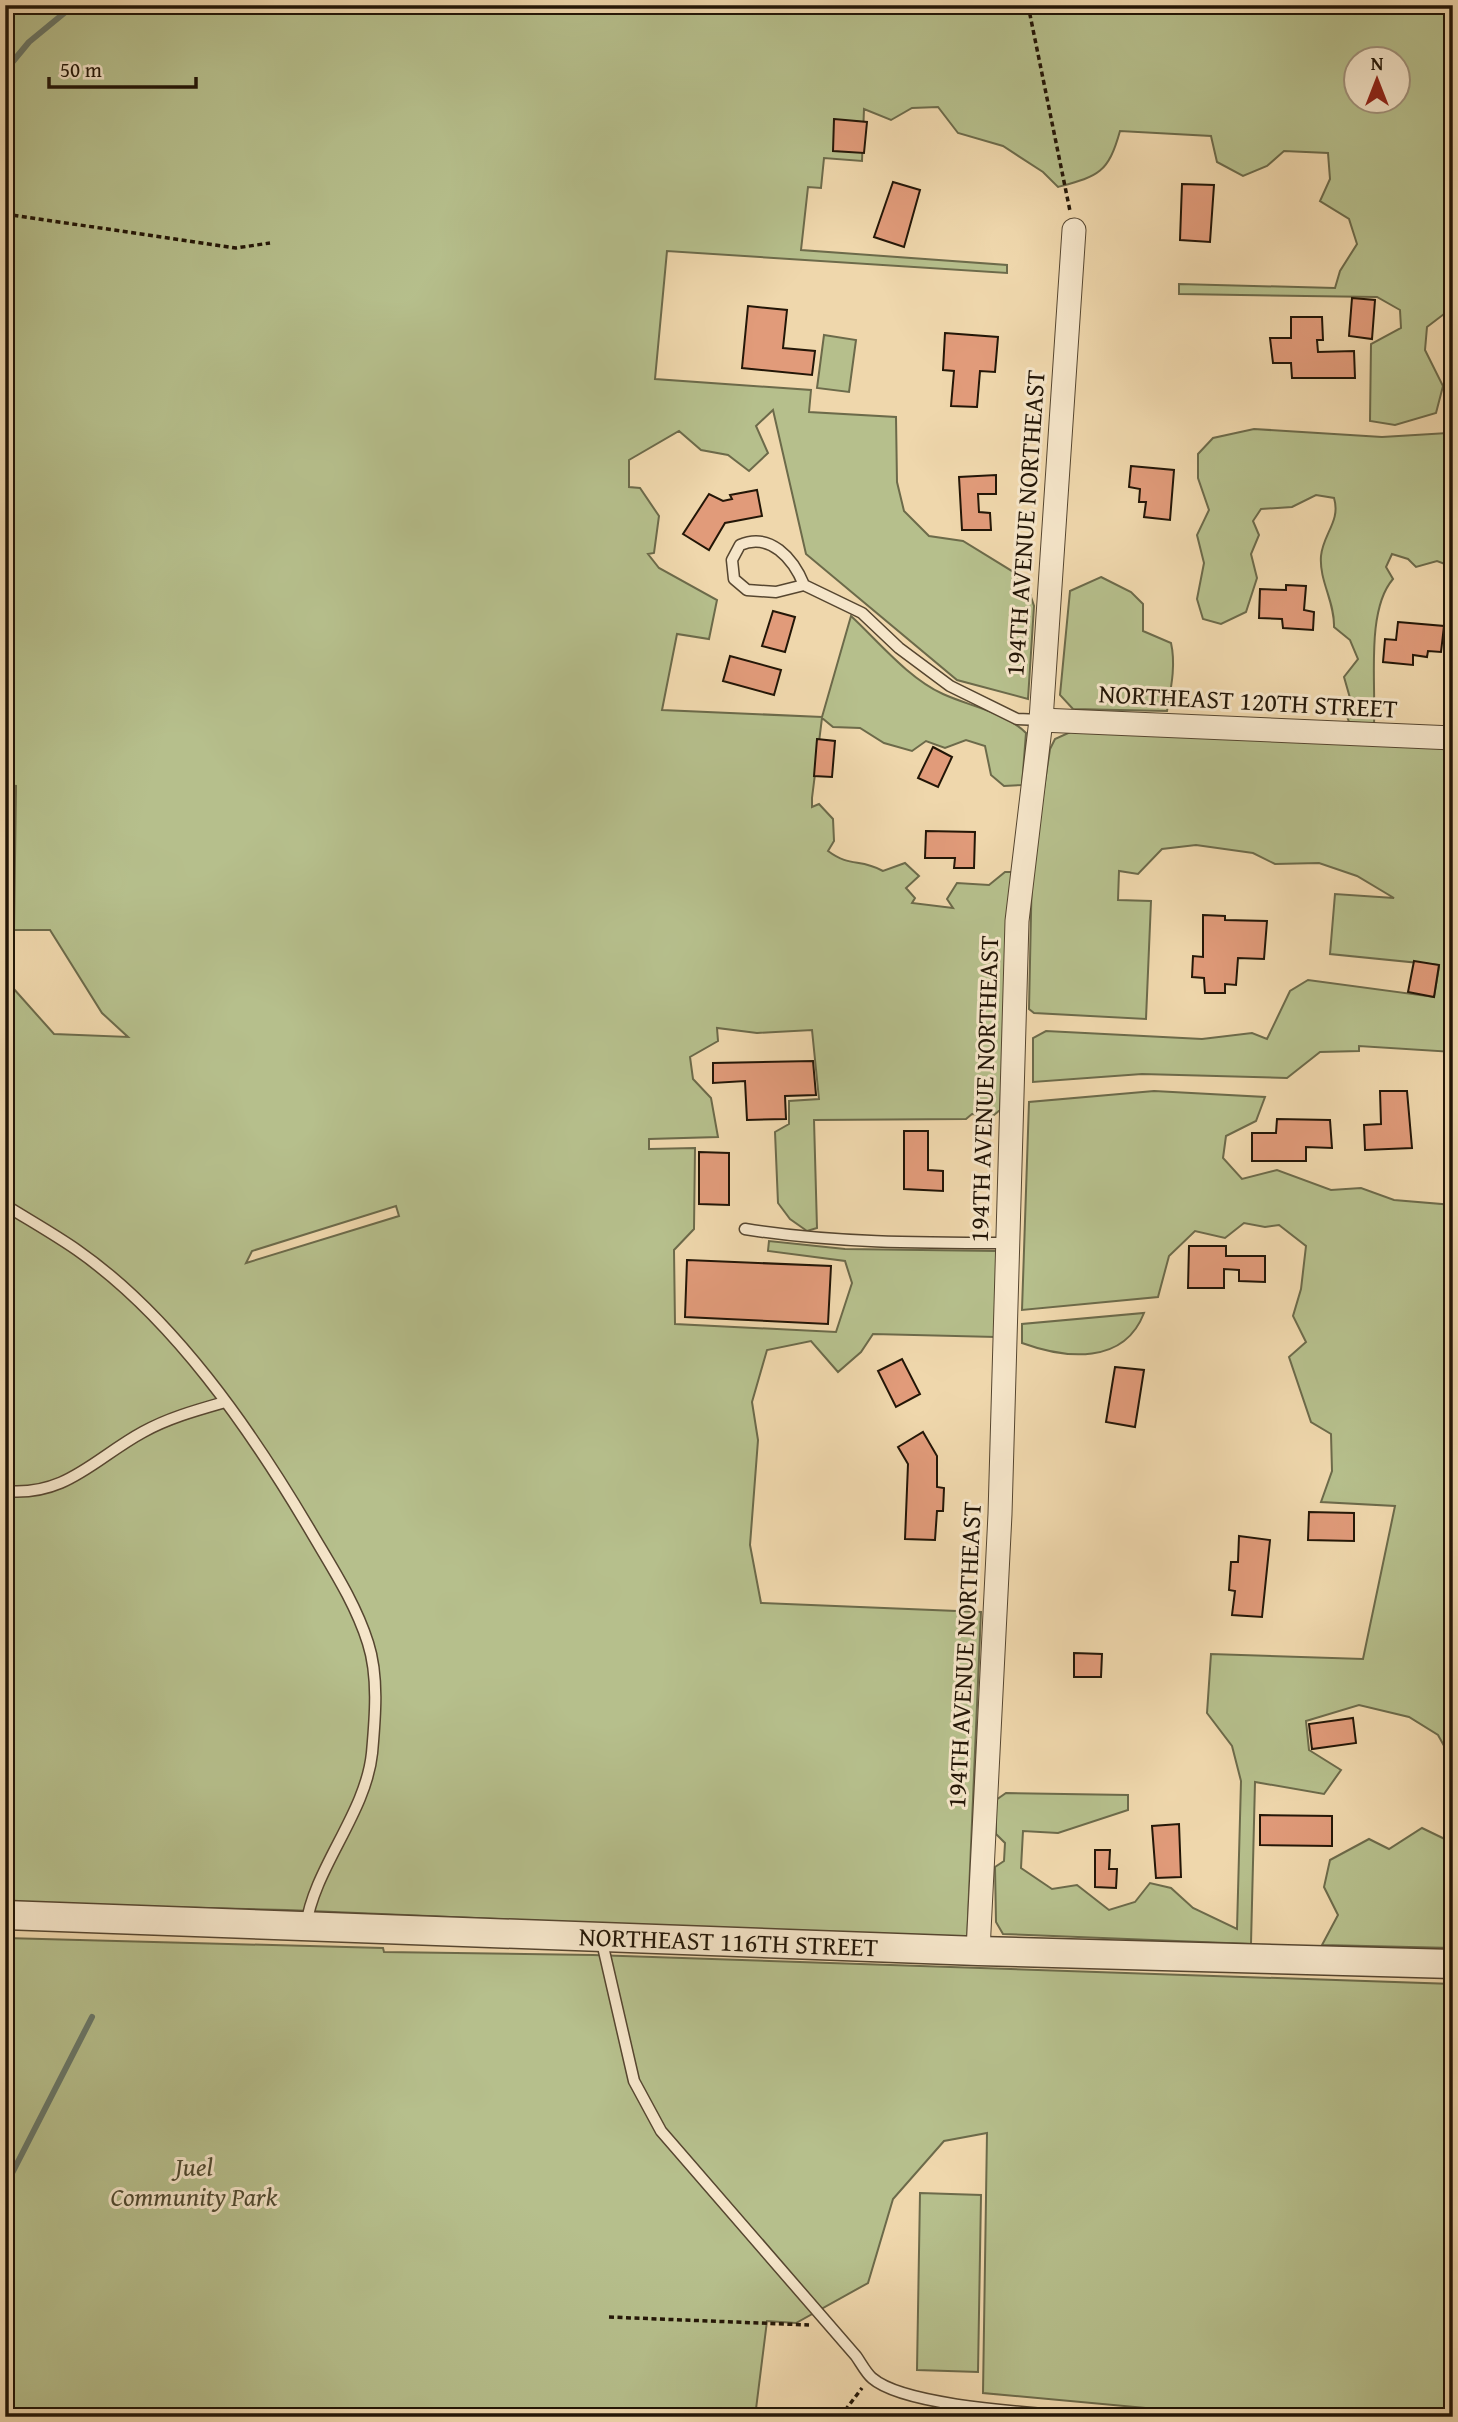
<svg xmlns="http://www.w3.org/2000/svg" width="1458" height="2422" font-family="'Gentium Book Plus',serif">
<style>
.green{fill:#b6bf8c;stroke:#6c6a4a;stroke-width:2;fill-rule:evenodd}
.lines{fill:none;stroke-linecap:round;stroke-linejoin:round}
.stream{stroke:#6a7869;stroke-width:6}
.building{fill:#e19b7a;stroke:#231607;stroke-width:2}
.service-casing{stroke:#564630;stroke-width:13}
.minor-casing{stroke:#564630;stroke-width:25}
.tertiary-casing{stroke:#564630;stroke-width:31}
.path{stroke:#231607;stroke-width:3.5;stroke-dasharray:5 3.5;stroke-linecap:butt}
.service{stroke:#f5e5c9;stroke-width:10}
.minor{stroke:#f5e5c9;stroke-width:23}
.tertiary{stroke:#f5e5c9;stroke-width:28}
.labels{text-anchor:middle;stroke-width:6;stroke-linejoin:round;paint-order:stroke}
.street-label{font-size:26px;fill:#231607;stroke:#f5e5c9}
.park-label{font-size:26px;font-style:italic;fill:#4f492f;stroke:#f5e5c9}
</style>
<rect width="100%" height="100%" fill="#efd7ac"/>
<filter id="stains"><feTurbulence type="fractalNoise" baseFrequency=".00286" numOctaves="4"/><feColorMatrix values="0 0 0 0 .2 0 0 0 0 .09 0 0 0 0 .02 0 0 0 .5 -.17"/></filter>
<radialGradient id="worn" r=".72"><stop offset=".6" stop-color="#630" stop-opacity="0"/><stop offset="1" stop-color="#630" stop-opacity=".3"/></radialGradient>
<!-- green -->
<g class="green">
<path d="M5,5H1453V316L1444,314L1427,327L1425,350L1443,386L1436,413L1395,425L1370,421L1371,344L1401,328L1400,310L1377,297L1179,294V284L1335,288L1340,271L1357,244L1349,219L1320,201L1330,179L1328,153L1284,151L1267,166L1243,176L1217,162L1211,136L1120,131C1108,174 1098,176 1058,187L1043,172L1003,146L958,133L938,107L912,108L891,120L864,109L862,161L824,158L821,188L808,187L801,250L1007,265V273L667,251L655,379L811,390L809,412L896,417L897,482L904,511L929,536L963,541L1025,579L1034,606L1028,699L957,680L806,554L773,410L756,426L768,453L749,471L728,455L701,450L679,431L629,460V487L640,488L659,516L654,553L648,554L659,568L717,600L709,639L677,634L662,710L822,717L851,616C879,642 908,678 943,694C969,706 1005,712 1026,733L1022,785L1004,786L991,775L985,746L966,740L945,748L926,741L912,751L884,743L860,728L833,727L822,718L812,798V807L819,804L833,819L834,841L828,851C851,868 859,858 883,871L905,863L919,876L906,888L915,898L912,903L953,908L947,899L957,883L989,885L1005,872H1014L1000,1110L994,1115L972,1114L966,1119L814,1120L817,1228L807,1231L790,1219L778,1203L775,1132L789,1124V1101L819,1099L812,1030L757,1033L717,1028L718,1041L690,1057L693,1079L711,1098L718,1137L649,1139V1149L695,1148L694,1229L674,1250L675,1324L836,1332L852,1283L845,1261L768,1251L769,1241L845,1249L998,1251L996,1337L873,1334L861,1352L838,1372L811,1341L767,1350L752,1402L758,1440L750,1545L761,1603L981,1612L967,1939L287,1910L5,1903V979L54,1034L128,1037L102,1013L50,930H14L16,786L5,785ZM1356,60H1398V102H1356ZM396,1206L399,1216L246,1263L252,1251Z"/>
<polygon points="824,335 856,340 849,392 817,388"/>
<path d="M1254,429L1382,437L1448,433L1453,436V567L1437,561L1416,567L1408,559L1392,554L1386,567L1393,579C1366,610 1376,683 1374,724L1349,722L1345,710L1350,698L1344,677L1358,659L1350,640L1334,627C1335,602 1319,581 1321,556C1323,534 1341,521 1334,498L1316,495L1292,507L1261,509L1253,521L1259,535L1251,554L1257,578L1246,612L1221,624L1203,619L1197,599L1204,563L1197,535L1209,510L1198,478V454L1213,438Z"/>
<path d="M1101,577L1131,592L1143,604V631L1171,643C1176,665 1171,688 1167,711L1073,709L1060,695L1070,591Z"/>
<polygon points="1077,729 1453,747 1453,1052 1359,1046 1359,1051 1320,1052 1287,1078 1142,1074 1033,1082 1033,1038 1046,1031 1202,1039 1252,1033 1267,1039 1290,991 1308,980 1434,997 1439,967 1439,965 1330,954 1335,894 1394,898 1357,876 1319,863 1275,864 1253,853 1196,845 1162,849 1138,874 1119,871 1118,900 1151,901 1146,1019 1034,1013 1029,1009 1032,867 1050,749 1055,739"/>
<polygon points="1154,1091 1265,1097 1256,1121 1226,1136 1223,1158 1242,1179 1277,1170 1331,1190 1361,1188 1394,1200 1453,1205 1453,1762 1438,1735 1409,1717 1359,1705 1306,1721 1309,1750 1341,1770 1324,1794 1255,1782 1251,1944 1003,1934 996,1922 995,1867 1004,1861 1005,1843 996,1834 996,1800 1006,1793 1128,1795 1128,1810 1058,1833 1023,1831 1021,1868 1052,1889 1077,1885 1109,1910 1135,1902 1150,1883 1171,1888 1193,1908 1237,1929 1241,1781 1232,1746 1207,1713 1211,1654 1363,1659 1395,1506 1321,1502 1332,1471 1331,1434 1311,1422 1289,1357 1306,1342 1293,1316 1301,1289 1306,1246 1279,1225 1265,1227 1244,1223 1225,1238 1195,1231 1169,1256 1158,1297 1022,1310 1029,1102"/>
<path d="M1144,1313C1124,1365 1066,1359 1022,1343V1324Z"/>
<polygon points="1422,1828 1453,1843 1453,1948 1322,1945 1338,1915 1324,1887 1330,1860 1369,1839 1389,1849"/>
<polygon points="5,1938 383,1948 384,1952 593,1955 1453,1984 1453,2417 1243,2417 983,2393 987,2133 944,2141 893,2199 868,2283 796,2323 767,2321 755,2417 5,2417"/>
<polygon points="920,2193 981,2195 978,2372 917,2370"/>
</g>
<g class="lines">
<!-- stream -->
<g class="stream">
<polyline points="5,18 19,5"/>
<polyline points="5,71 29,42 74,5"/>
<polyline points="5,2187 92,2017"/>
</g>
</g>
<!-- building -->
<g class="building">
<polygon points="834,119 867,122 864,153 833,151"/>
<polygon points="893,182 920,190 904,247 874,237"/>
<polygon points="1182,184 1214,185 1210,242 1180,240"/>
<polygon points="1352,298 1375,300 1372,339 1349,336"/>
<polygon points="748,306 787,310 783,348 815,351 812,375 742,368"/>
<polygon points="1291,317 1322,317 1323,340 1317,340 1318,352 1354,351 1355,378 1292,378 1291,363 1273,363 1270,338 1291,338"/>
<polygon points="945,333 998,337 995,372 980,371 977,407 951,406 954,371 943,370"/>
<polygon points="1131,466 1174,470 1170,520 1144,517 1146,502 1139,502 1140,489 1129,487"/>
<polygon points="996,475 996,494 978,494 979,512 990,513 991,530 962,530 959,477"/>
<polygon points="757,490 762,516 725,523 709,550 683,534 709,494 723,501 732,499 730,495"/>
<polygon points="1286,585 1306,586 1304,610 1314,612 1313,630 1283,628 1282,619 1259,618 1260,589 1286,590"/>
<polygon points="773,611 795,617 785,652 762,646"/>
<polygon points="1398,622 1444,626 1441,652 1428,651 1427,657 1413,655 1413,665 1383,662 1385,639 1396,640"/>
<polygon points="730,656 781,670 774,695 723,681"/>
<polygon points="817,739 835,741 832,777 814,776"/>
<polygon points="933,747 952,757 938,787 918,778"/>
<polygon points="926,831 975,832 974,868 954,868 955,858 925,858"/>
<polygon points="1203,915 1225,916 1225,920 1267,921 1264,959 1238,958 1236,985 1225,984 1225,993 1205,993 1204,978 1192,977 1193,956 1203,957"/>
<polygon points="1414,961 1439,965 1434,997 1408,992"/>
<polygon points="813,1061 816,1095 785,1096 786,1119 747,1120 745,1081 713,1083 713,1063"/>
<polygon points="1380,1091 1407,1091 1412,1148 1365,1150 1364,1125 1381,1124"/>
<polygon points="1277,1119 1330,1120 1332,1148 1306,1147 1306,1161 1252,1161 1252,1133 1276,1133"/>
<polygon points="904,1131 928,1131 928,1170 943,1171 943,1191 904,1189"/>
<polygon points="699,1152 729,1153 729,1205 699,1204"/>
<polygon points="1189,1246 1226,1246 1226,1256 1265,1256 1265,1282 1239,1281 1239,1270 1224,1269 1224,1288 1188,1288"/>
<polygon points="687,1260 831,1266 828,1324 685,1317"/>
<polygon points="902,1359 920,1394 896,1407 878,1371"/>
<polygon points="1115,1367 1144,1370 1135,1427 1106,1422"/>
<polygon points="923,1432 937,1456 937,1487 944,1488 943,1511 937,1511 935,1540 905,1539 908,1464 898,1447"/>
<polygon points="1309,1512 1354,1513 1354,1541 1308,1540"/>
<polygon points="1239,1536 1270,1540 1262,1617 1232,1615 1235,1591 1229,1590 1231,1562 1238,1562"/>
<polygon points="1074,1653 1102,1654 1101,1677 1074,1677"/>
<polygon points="1353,1718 1356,1743 1312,1749 1309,1724"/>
<polygon points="1260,1815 1332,1816 1332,1846 1260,1845"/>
<polygon points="1179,1824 1181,1877 1156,1878 1152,1826"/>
<polygon points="1095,1850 1110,1850 1109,1869 1117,1869 1116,1888 1095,1887"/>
<polygon points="854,2409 898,2413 898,2417 853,2417"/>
</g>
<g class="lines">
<defs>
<g id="service">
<path d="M804,585C793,558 770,532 740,545L732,560L734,579L747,590L776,592L804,585L862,613L899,648L950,686L1017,719L1041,720"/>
<path d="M5,1205C29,1220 54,1234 77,1250C173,1317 251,1430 310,1530C331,1566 355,1602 368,1643C379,1677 375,1719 372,1753C366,1813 314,1868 306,1926"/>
<path d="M745,1229C832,1243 920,1243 1008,1243"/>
<path d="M5,1491C66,1497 95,1458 143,1432C168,1418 197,1410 225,1402"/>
<path d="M601,1938L634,2081L661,2131L856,2356C861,2363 866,2373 872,2378C905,2407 1037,2413 1083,2417"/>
</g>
<g id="minor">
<polyline points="1041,720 1453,738"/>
<polyline points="978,1951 1000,1514 1017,921 1041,720 1074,230"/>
</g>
<g id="tertiary">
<path id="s1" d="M5,1915L978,1951L1453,1964"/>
</g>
</defs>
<!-- service casing -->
<use href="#service" class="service-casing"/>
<!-- minor casing -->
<use href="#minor" class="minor-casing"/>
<!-- tertiary casing -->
<use href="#tertiary" class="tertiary-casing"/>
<!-- path -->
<g class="path">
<polyline points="1028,5 1070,211"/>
<polyline points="5,214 236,248 270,243"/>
<polyline points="609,2317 809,2325"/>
<polyline points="840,2417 862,2388"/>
</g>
<!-- service -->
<use href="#service" class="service"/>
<!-- minor -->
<use href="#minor" class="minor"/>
<!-- tertiary -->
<use href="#tertiary" class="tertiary"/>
</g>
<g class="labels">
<!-- street labels -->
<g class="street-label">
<text transform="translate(1025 523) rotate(-86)" y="9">194TH AVENUE NORTHEAST</text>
<text transform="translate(1248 701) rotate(3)" y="9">NORTHEAST 120TH STREET</text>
<text transform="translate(984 1089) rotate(-88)" y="9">194TH AVENUE NORTHEAST</text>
<text transform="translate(964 1655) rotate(-87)" y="9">194TH AVENUE NORTHEAST</text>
<text dy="9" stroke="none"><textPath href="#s1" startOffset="724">NORTHEAST 116TH STREET</textPath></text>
</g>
<!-- park labels -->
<g class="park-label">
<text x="194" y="2176">Juel<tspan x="194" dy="30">Community Park</tspan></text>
</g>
</g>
<!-- margin -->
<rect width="1458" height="2422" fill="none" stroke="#efd7ac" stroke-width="28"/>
<rect x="7" y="7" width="1444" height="2408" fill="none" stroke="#231607" stroke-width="3.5"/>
<rect x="14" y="14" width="1430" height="2394" fill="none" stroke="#231607" stroke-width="2"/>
<!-- north arrow -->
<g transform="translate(1377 80)"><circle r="33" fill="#f5e5c9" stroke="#a1927b" stroke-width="2"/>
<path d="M0-5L12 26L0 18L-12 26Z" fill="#8f2418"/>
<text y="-10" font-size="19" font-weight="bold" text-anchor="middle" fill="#231607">N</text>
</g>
<!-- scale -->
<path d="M49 77v10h147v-10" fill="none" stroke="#231607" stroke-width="3.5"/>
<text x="60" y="77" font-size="21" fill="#231607" stroke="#f5e5c9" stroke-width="5" paint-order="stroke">50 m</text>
<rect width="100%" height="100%" filter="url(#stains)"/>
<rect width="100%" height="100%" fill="url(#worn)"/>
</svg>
